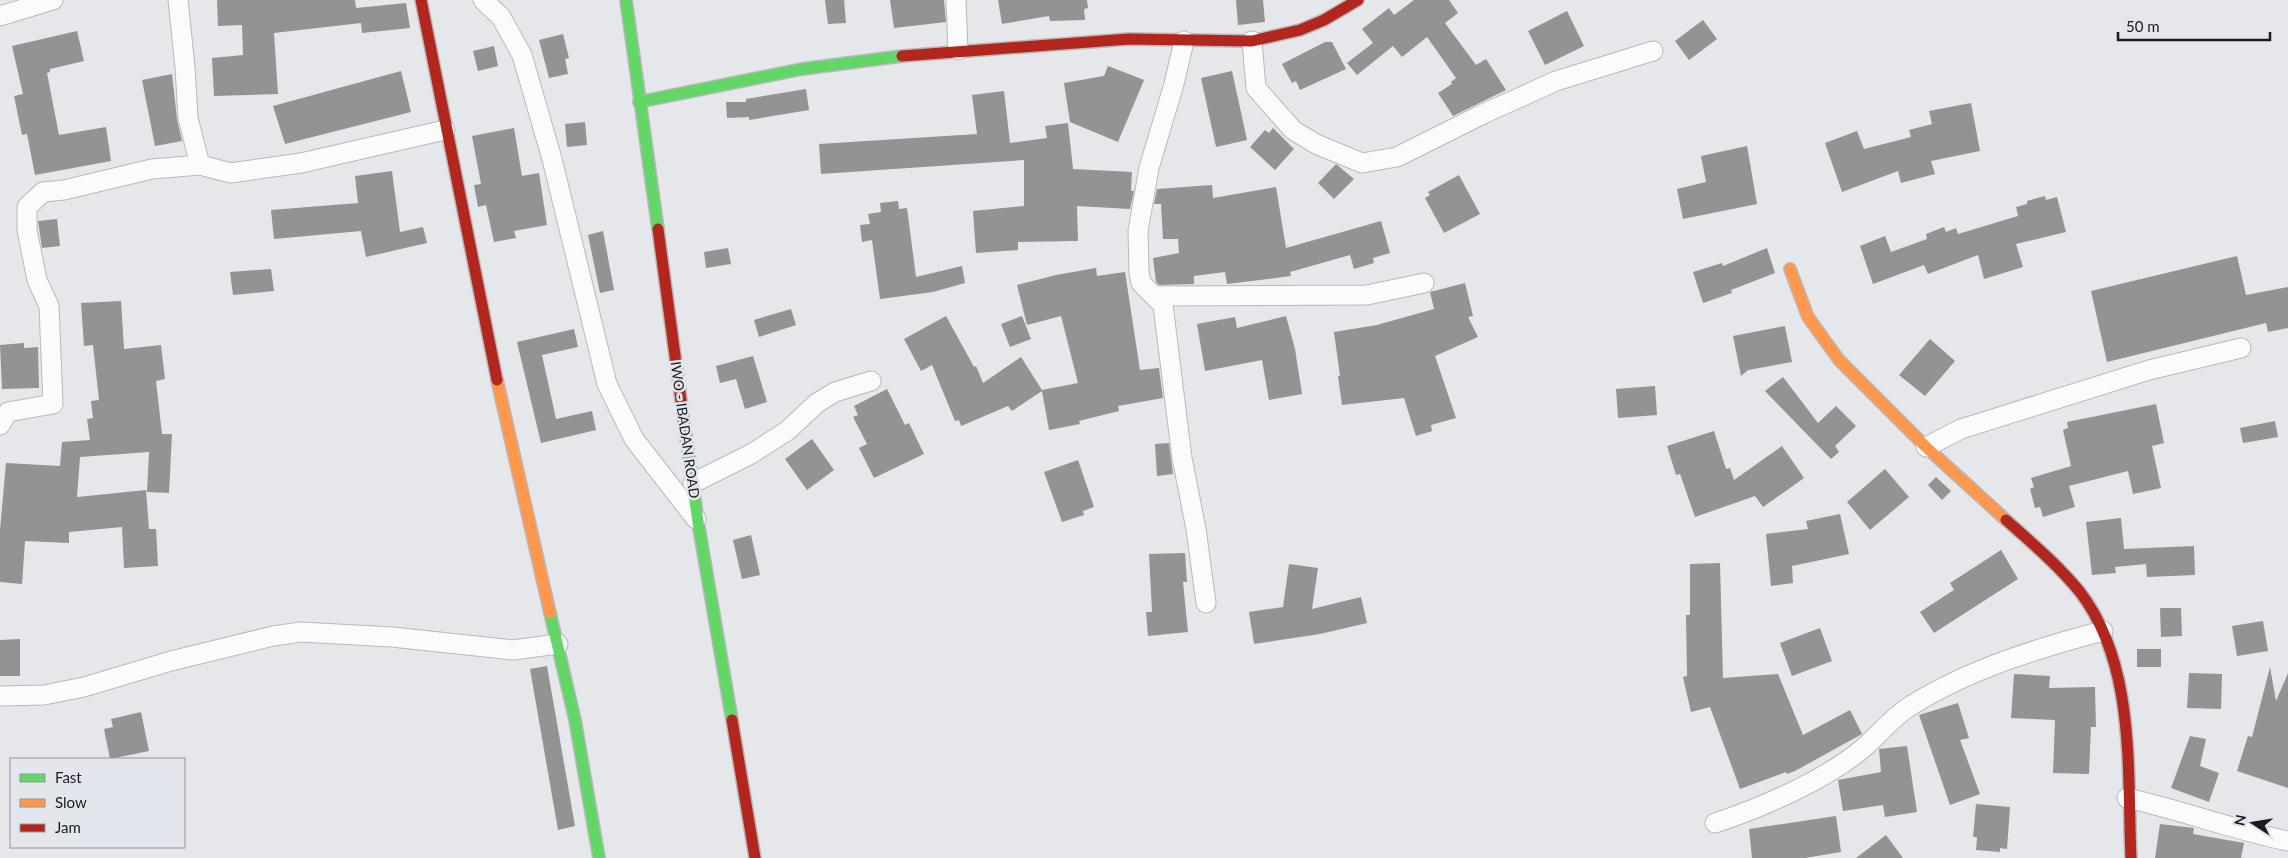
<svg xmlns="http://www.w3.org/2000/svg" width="2288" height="858" font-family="Lato,sans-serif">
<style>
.building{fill:#939294}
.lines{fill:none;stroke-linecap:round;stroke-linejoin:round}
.street-casing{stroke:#b8b9bc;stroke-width:21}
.fast-casing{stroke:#b8b9bc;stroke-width:14}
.slow-casing{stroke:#b8b9bc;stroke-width:14}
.jam-casing{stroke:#b8b9bc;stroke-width:14}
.street{stroke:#fbfbfc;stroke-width:19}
.fast{stroke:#63d668;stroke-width:11}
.slow{stroke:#ff974d;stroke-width:11}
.jam{stroke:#b3261e;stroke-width:11}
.labels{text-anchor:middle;stroke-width:5;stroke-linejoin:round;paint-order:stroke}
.street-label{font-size:14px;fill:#1a1b1d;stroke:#e3e6ec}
</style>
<rect width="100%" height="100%" fill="#e5e7ea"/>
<!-- building -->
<g class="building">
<polygon points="217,0 355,0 356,8 406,3 410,28 362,33 361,23 274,33 278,94 214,96 212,58 243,55 242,25 218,26"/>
<polygon points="825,0 844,0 846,23 828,24"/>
<polygon points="890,0 944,0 946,22 894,28"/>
<polygon points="998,0 1087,0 1088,8 1084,9 1085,20 1050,21 1049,16 1002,24"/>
<polygon points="1236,0 1263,0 1265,22 1238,25"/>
<polygon points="1414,0 1449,0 1458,13 1445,23 1476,65 1486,59 1506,90 1453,116 1438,93 1452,84 1451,82 1456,78 1427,37 1402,57 1393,46 1357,75 1347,63 1373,43 1362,29 1389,8 1394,15"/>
<polygon points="1567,11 1584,46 1545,65 1528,31"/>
<polygon points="1703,20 1717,39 1689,60 1675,41"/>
<polygon points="77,31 84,61 50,69 50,72 47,73 59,135 106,127 111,161 35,175 27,134 22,135 14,96 23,94 12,46"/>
<polygon points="563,34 569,58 565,59 568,74 549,78 539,40"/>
<polygon points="1325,42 1332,42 1346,69 1300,90 1296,81 1292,83 1282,64"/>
<polygon points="494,46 498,66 478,71 473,51"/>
<polygon points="1108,66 1144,80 1118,142 1070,122 1064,83 1104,76"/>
<polygon points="401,71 411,112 285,144 273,106"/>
<polygon points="1232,71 1247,140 1216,147 1201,78"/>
<polygon points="172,74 177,119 182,141 155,146 142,80"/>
<polygon points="806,89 809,110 749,120 749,117 727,118 726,102 746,102 746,99"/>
<polygon points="1004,91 1010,143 1047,138 1045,126 1068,123 1073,169 1132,172 1131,191 1134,191 1130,209 1077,206 1078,241 1018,242 1018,250 976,253 973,211 1024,206 1024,160 821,174 819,144 977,134 972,95"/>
<polygon points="1971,103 1980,151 1931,161 1935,174 1901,183 1898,171 1842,192 1825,143 1857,131 1864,149 1911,137 1909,130 1932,124 1929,111"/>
<polygon points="585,122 587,145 567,147 565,124"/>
<polygon points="514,128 522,176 539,173 547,225 514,231 516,238 494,242 486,205 478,207 474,185 481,184 472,136"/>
<polygon points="1273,128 1294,149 1275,170 1250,147 1265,130 1269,133"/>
<polygon points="1747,146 1757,204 1683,219 1677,189 1706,182 1701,156"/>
<polygon points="1336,164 1354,179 1334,199 1318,183"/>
<polygon points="392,171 400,232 423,227 427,243 366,257 361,231 274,239 271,210 358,203 355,176"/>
<polygon points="1459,175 1480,214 1444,233 1425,198 1430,195 1428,192"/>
<polygon points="1212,185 1213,198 1276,187 1286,248 1381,221 1390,253 1373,258 1374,263 1354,269 1350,255 1290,272 1291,276 1227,284 1225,272 1194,276 1194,284 1159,285 1156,282 1153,258 1179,253 1178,239 1163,239 1161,204 1154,204 1157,189"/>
<polygon points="2045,196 2046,200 2057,197 2066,232 2016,244 2023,267 1984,279 1978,255 1928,274 1924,265 1873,284 1860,246 1885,236 1891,252 1927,239 1926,234 1944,227 1946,232 1956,228 1958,234 2018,216 2016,207 2027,204 2027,201"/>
<polygon points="898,201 899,209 907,208 916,277 962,266 965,283 933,292 880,299 872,240 862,242 860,225 870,224 868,214 881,212 880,203"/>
<polygon points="57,219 60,246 42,248 38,221"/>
<polygon points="603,231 614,290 600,293 588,235"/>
<polygon points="728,248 731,264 706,268 704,252"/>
<polygon points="1767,248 1775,273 1731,290 1732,293 1703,303 1693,272 1722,263 1723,266"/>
<polygon points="2237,256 2246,295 2288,287 2288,328 2268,332 2266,323 2107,362 2091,291"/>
<polygon points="1096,268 1097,276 1125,272 1140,370 1159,368 1163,398 1118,406 1119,411 1079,421 1080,424 1049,430 1042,391 1012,411 1008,406 961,426 959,420 955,421 932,365 921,371 904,339 946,316 974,367 976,366 983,383 1021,357 1042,390 1078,383 1061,316 1027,325 1017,285 1056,275"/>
<polygon points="271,269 274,291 233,295 230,272"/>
<polygon points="1465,283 1473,316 1468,317 1478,337 1435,356 1456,418 1431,425 1432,431 1416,436 1404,398 1342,405 1338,376 1340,376 1334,332 1377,325 1434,309 1430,292"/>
<polygon points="121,301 124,349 161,345 165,379 156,381 162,434 172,434 169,493 147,492 149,452 80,457 77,497 146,490 149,529 156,529 158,566 124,568 122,527 69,532 69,543 25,541 22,584 0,582 0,530 6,463 60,466 62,442 90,440 87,419 93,418 91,401 99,400 93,345 84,346 81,303"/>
<polygon points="791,309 796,325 759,337 754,320"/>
<polygon points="1022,316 1031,339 1010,347 1001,324"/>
<polygon points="1286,316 1295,349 1302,394 1269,400 1262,360 1205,371 1197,324 1235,317 1237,328"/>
<polygon points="1785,326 1792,362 1748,370 1741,376 1733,336"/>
<polygon points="574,329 578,347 542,355 556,419 592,411 596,430 541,443 517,342"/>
<polygon points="1930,339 1955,361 1925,396 1899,375"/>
<polygon points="24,343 24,348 38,347 39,388 2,389 0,345"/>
<polygon points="753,356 767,402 745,409 736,379 720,383 716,366"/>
<polygon points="1783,377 1818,423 1836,406 1856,426 1835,446 1839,452 1831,459 1765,391"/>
<polygon points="1655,386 1657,415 1618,418 1616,389"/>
<polygon points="887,389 905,425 909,423 924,454 874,478 859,448 867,444 853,417 858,415 854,406"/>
<polygon points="2156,404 2164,443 2152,446 2161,488 2133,494 2128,471 2069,486 2075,507 2043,517 2040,507 2035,508 2030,489 2034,487 2031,478 2071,466 2063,430 2068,428 2067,422"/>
<polygon points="2275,421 2278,437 2243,443 2240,428"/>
<polygon points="1714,431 1726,469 1730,468 1734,480 1782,446 1804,478 1763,507 1755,496 1695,517 1680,474 1676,475 1667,446"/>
<polygon points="812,439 834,470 807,490 785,459"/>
<polygon points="1169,443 1173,474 1157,476 1155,444"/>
<polygon points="1078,460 1094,507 1083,511 1084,515 1062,522 1044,472"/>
<polygon points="1885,469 1909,497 1870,530 1847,502"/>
<polygon points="1936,477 1951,491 1942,500 1928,485"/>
<polygon points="1840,514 1849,554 1792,566 1793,583 1771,586 1766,534 1808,529 1806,521"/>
<polygon points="2121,518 2124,549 2194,546 2195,575 2147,577 2146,564 2115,567 2116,573 2092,575 2086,522"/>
<polygon points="751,535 760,575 742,579 733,540"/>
<polygon points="2001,550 2018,579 1934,633 1920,612 1954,590 1950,583"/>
<polygon points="1185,553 1187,582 1183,582 1188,632 1148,636 1146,612 1152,612 1149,554"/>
<polygon points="1720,563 1723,678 1778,674 1803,735 1850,710 1862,734 1795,771 1787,774 1786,772 1740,789 1710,707 1691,712 1683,677 1687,676 1686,615 1690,615 1690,564"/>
<polygon points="1289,564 1318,568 1312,609 1361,597 1367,623 1320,634 1254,644 1249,612 1283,607"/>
<polygon points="2160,608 2181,608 2182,636 2161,637"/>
<polygon points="2263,621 2268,651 2237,656 2232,626"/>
<polygon points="1820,628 1832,661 1792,676 1780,643"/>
<polygon points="20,639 20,676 0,676 0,640"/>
<rect x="2137" y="649" width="24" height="18"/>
<polygon points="547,666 575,826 558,830 530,669"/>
<polygon points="2270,667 2276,701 2288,673 2288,788 2237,771 2248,736 2252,737"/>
<polygon points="2189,673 2222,674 2221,709 2187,708"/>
<polygon points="2014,674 2050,676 2049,688 2095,687 2096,727 2091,727 2089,774 2053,773 2055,720 2011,718"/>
<polygon points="1958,703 1969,738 1960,740 1980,794 1950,805 1919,715"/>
<polygon points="141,712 149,751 110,759 104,729 113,727 111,719"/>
<polygon points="2190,736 2206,739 2200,766 2219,773 2209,802 2171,788"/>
<polygon points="1907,746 1917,812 1885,817 1883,805 1843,811 1838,780 1881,772 1879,749"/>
<polygon points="1976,804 2010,807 2007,849 2000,848 2000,852 1976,850 1977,837 1973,837"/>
<polygon points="1836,816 1841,852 1805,858 1752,858 1749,829"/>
<polygon points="2160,824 2194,828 2193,834 2244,843 2241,858 2155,858"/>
<polygon points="1886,835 1903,858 1856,858"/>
</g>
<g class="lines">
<defs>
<g id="street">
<polyline points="178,0 185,67 188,118 200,165"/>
<polyline points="483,0 501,17 522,55 552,159 607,384 634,439 696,519"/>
<polyline points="956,0 958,50"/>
<polyline points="0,16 53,0"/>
<polyline points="1184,41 1174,84 1149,168 1138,231 1139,272 1141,283 1163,305 1182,458 1196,529 1206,603"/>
<polyline points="1252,41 1256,88 1293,130 1316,144 1362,163 1397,157 1483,114 1556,81 1653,51"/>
<polyline points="1155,296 1367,295 1424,283"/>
<polyline points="0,425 8,412 53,404 49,306 37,280 27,230 27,207 43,192 64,190 152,169 200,165 231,173 301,163 445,130"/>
<polyline points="1926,447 1961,429 2149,370 2241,348"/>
<polyline points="693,483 751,454 787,431 817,403 835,392 871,381"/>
<polyline points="0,696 44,695 84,687 171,661 273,636 301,632 392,637 513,650 558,644"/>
<path d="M2127,798C2181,810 2234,830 2288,841"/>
<path d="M1715,823C1761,808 1823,781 1861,750C1878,736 1893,716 1912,705C1970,669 2038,648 2103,631"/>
</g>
<g id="fast">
<polyline points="626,0 658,229"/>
<polyline points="639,102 802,69 902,56"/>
<polyline points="685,430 698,522 732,720"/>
<polyline points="550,613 575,720 599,858"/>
</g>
<g id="slow">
<polyline points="1790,269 1808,317 1839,360 1926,447 2006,520"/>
<polyline points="497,380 550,613"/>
</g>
<g id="jam">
<polyline points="421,0 497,380"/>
<polyline points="902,56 1129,39 1252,41 1300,30 1324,20 1358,0"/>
<polyline points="658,229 685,430"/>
<path d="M2006,520C2032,543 2058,565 2080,592C2136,665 2127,771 2131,858"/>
<polyline points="732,720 755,858"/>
</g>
</defs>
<!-- street casing -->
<use href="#street" class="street-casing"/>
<!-- fast casing -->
<use href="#fast" class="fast-casing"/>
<!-- slow casing -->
<use href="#slow" class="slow-casing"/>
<!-- jam casing -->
<use href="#jam" class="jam-casing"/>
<!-- street -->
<use href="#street" class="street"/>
<!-- fast -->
<use href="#fast" class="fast"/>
<!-- slow -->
<use href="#slow" class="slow"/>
<!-- jam -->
<use href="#jam" class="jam"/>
</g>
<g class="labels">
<!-- street labels -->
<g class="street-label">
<text transform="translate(685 430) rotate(82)" y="5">IWO - IBADAN ROAD</text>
</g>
</g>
<!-- legend -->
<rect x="10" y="758" width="175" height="90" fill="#e3e6ec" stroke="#939599"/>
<rect x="20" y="774" width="25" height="8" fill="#63d668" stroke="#939599"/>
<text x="55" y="783" font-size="15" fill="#1a1b1d">Fast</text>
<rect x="20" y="799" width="25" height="8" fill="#ff974d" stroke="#939599"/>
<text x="55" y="808" font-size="15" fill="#1a1b1d">Slow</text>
<rect x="20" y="824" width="25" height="8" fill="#b3261e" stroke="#939599"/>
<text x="55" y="833" font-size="15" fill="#1a1b1d">Jam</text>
<!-- north arrow -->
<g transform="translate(2253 823) rotate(282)" stroke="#e3e6ec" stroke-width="4" paint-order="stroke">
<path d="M0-4L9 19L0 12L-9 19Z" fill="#1a1b1d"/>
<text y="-8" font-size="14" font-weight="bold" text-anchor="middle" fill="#1a1b1d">N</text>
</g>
<!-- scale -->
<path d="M2118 32v8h152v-8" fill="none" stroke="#1a1b1d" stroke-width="2.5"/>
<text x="2126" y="32" font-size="15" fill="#1a1b1d" stroke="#e3e6ec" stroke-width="4" paint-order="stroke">50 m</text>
</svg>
